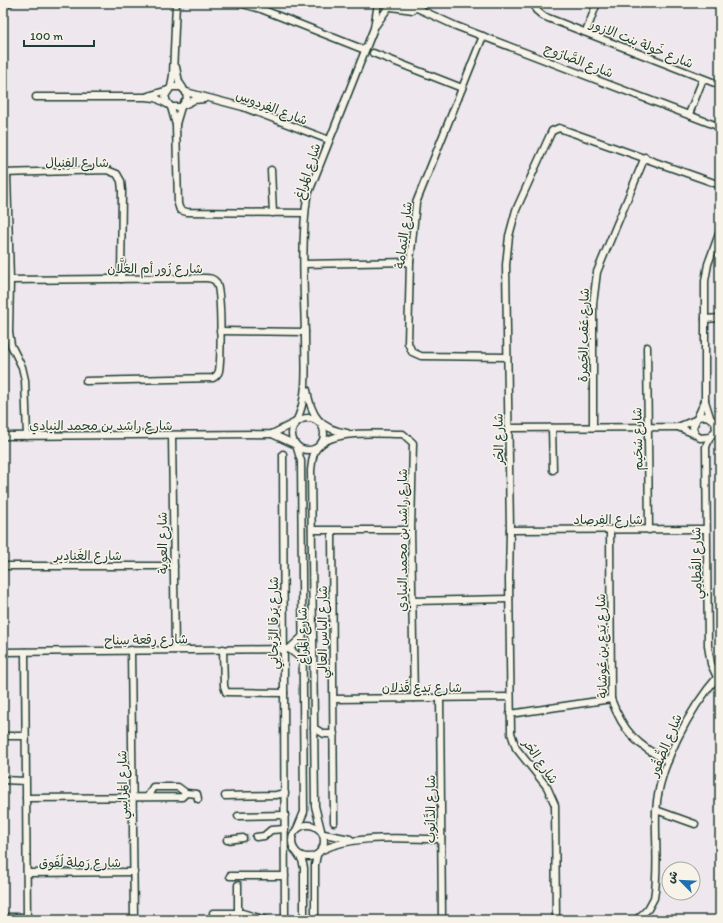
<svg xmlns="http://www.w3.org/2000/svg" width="723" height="923" font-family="Itim,'Playpen Sans Arabic',sans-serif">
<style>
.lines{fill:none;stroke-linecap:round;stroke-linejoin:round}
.minor-tunnel{stroke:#c5c5c9;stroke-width:6;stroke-dasharray:6 3;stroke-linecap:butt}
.minor-casing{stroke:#1f3d34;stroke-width:9}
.minor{stroke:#f7f3e8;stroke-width:6}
.labels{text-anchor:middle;stroke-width:3;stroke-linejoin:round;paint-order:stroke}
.street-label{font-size:13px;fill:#1f3d34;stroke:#f7f3e8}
</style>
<rect width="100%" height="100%" fill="#eee7ee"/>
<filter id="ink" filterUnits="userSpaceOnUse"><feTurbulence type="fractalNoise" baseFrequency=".025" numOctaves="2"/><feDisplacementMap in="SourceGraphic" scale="8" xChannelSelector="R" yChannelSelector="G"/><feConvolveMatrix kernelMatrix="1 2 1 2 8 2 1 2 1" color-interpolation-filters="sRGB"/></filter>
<g filter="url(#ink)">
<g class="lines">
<!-- minor-tunnel -->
<polyline class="minor-tunnel" points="243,838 256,837"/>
<defs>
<g id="minor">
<polyline points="239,3 261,9 365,50"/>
<polyline points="406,3 456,26 720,127"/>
<polyline points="536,3 536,10 543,16 720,85"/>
<polyline points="642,3 648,3"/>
<polyline points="715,3 720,8"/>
<polyline points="3,5 10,3"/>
<polyline points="391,7 413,10"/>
<polyline points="376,25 388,8"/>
<polyline points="586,32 597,3"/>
<polyline points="483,36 416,203 410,262 408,343 412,352 421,356 507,357"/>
<polyline points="373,53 462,88"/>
<polyline points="176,67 179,82 183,88"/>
<polyline points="171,87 181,87 186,92 187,99 181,107 171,107 167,102 165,96 171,87 173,75 176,3"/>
<polyline points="186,92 243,107 329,140"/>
<polyline points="148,96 168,90"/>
<polyline points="36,97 145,97 156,98 169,105"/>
<polyline points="184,105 194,100 204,99"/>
<polyline points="171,107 176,125 178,204 180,210 187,212 305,213"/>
<polyline points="689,114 703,79"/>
<polyline points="176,124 181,107"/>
<polyline points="271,170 273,213"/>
<polyline points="3,173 107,170 117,174 121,181 122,191 121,279"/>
<polyline points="7,174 10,280 9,332 11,345 22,367 25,380 27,436"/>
<polyline points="304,264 410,262"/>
<path d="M10,280L205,278C209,278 213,278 216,282C222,290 221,359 219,371C218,375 216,376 213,378L86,381"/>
<polyline points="705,319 720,318"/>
<polyline points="220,331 305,332"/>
<polyline points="647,347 649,530"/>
<path d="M307,390C311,416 320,429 347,433"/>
<polyline points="698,417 707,416 715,422 716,430 710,437 700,438 695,434 693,427 705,401"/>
<polyline points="710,417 705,401 705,281 708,264 720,231"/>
<circle cx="308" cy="434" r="16"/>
<polyline points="593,427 593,304 597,272 645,157"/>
<polyline points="678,427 695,434"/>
<polyline points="509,428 678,427 695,420"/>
<polyline points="552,428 553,470"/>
<polyline points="272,434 296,445 301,461 304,812 297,829"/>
<polyline points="172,435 175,650"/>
<path d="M3,436L272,434L296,422C309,396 305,364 305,335C304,290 301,242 307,197L374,28L378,3"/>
<polyline points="710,437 706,447 708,646 711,664 717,677"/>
<polyline points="283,454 285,920"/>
<polyline points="312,530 411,530"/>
<polyline points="510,530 706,529"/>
<path d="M610,530L611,699C623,731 637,746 668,761"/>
<polyline points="332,531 334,822"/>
<polyline points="3,566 174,566"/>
<polyline points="412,601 509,599"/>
<polyline points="223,649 224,686 226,692 284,693"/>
<polyline points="289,649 302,637"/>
<polyline points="131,650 134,920"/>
<polyline points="3,652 289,649 302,659"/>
<polyline points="25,652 27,920"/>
<polyline points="440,697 442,920"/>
<polyline points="334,699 510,697"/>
<polyline points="510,714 611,699"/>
<polyline points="314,728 324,734 334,734"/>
<polyline points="3,736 25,736"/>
<polyline points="3,780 25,781"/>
<polyline points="148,796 153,787 178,787 186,793"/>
<polyline points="225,796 276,795 285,793"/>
<polyline points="26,798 182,797 186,793 197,794 198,799"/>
<polyline points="656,810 695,824"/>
<polyline points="238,816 285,815"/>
<circle cx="308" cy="841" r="16"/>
<path d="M321,830L315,806L311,470C312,464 312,457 315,451C328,428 379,434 403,434L413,443L411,530L414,698"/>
<polyline points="324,834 350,839"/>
<polyline points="256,837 264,836 271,830 285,829"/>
<polyline points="227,840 243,838"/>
<path d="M322,850C353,834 405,839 441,839"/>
<polyline points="298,854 302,860 304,868 304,920"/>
<polyline points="27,873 134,872"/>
<polyline points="230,876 285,876"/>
<polyline points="213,913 242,913 266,920"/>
<polyline points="238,913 238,885"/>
<polyline points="3,917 27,917"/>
<polyline points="315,920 315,865 317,855"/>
<polyline points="556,920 555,805 547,787 516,748 511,733 509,579 510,530 506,265 509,236 516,210 550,135 552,131 559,128 720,185"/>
<path d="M636,920L648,909L654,898C659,870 655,840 656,812C658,766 690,708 720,674"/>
</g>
</defs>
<!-- minor casing -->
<use href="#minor" class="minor-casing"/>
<!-- minor -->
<use href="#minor" class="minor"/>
</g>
</g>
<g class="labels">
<!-- street labels -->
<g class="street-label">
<text transform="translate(642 43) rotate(22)" y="5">شارع خَولة بنت الازور</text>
<text transform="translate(579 60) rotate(21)" y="5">شارع الصَّارُوج</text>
<text transform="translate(272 107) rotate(21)" y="5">شارع الفِردوس</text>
<text x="77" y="167">شارع الفِنيال</text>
<text transform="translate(307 171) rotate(-72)" y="5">شارع المَراغ</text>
<text transform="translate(403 235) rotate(-83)" y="5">شارع اليَمامة</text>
<text x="155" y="273">شارع زُور أم الغلَّان</text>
<text transform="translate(583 335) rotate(-89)" y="5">شارع عَقب الحَمرة</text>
<text x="101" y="430">شارع راشد بن محمد النيادي</text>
<text transform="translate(498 439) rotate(-91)" y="5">شارع الحُر</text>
<text transform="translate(637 439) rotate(-91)" y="5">شارع سُحَيم</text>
<text x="608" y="524">شارع الفِرصاد</text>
<text transform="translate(402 540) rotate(-90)" y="5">شارع راشد بن محمد النيادي</text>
<text transform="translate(162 543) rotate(-91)" y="5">شارع العوية</text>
<text x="88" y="560">شارع الغَنادِير</text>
<text transform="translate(696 563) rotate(-91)" y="5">شارع القُطامِي</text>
<text transform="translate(273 623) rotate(-90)" y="5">شارع بَرقا الرِّيحانِي</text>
<text transform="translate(322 632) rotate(-90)" y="5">شارع الياس العالِي</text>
<text transform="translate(302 636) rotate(-91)" y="5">شارع المَراغ</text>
<text transform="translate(146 639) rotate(-1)" y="5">شارع رِقعة سِناح</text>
<text transform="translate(601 646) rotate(-91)" y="5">شارع بَدع بن عُوشانة</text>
<text x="422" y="692">شارع بَدع قَذلان</text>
<text transform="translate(665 745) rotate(-68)" y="5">شارع الصُّقُور</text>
<text transform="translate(541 761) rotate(55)" y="5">شارع الحُر</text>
<text transform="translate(122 785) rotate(-91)" y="5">شارع المَراسِي</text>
<text transform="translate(430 809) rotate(-90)" y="5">شارع الدَّانُوب</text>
<text x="80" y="867">شارع رَملة لُفُوق</text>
</g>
</g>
<!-- margin -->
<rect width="723" height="923" fill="none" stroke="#f7f3e8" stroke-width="16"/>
<rect x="8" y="8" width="707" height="907" fill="none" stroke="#1f3d34" stroke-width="1.5" filter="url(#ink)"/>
<!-- north arrow -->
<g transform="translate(681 881) rotate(294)"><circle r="19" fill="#f7f3e8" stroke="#a1aaa0"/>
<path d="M0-3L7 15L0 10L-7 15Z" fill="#1f6fb2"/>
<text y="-6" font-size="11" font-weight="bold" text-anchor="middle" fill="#1f3d34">ش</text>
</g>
<!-- scale -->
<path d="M24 40v6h70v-6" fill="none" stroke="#1f3d34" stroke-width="2"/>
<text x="30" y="40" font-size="12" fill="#1f3d34" stroke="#f7f3e8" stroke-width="3" paint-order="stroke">100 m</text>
</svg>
